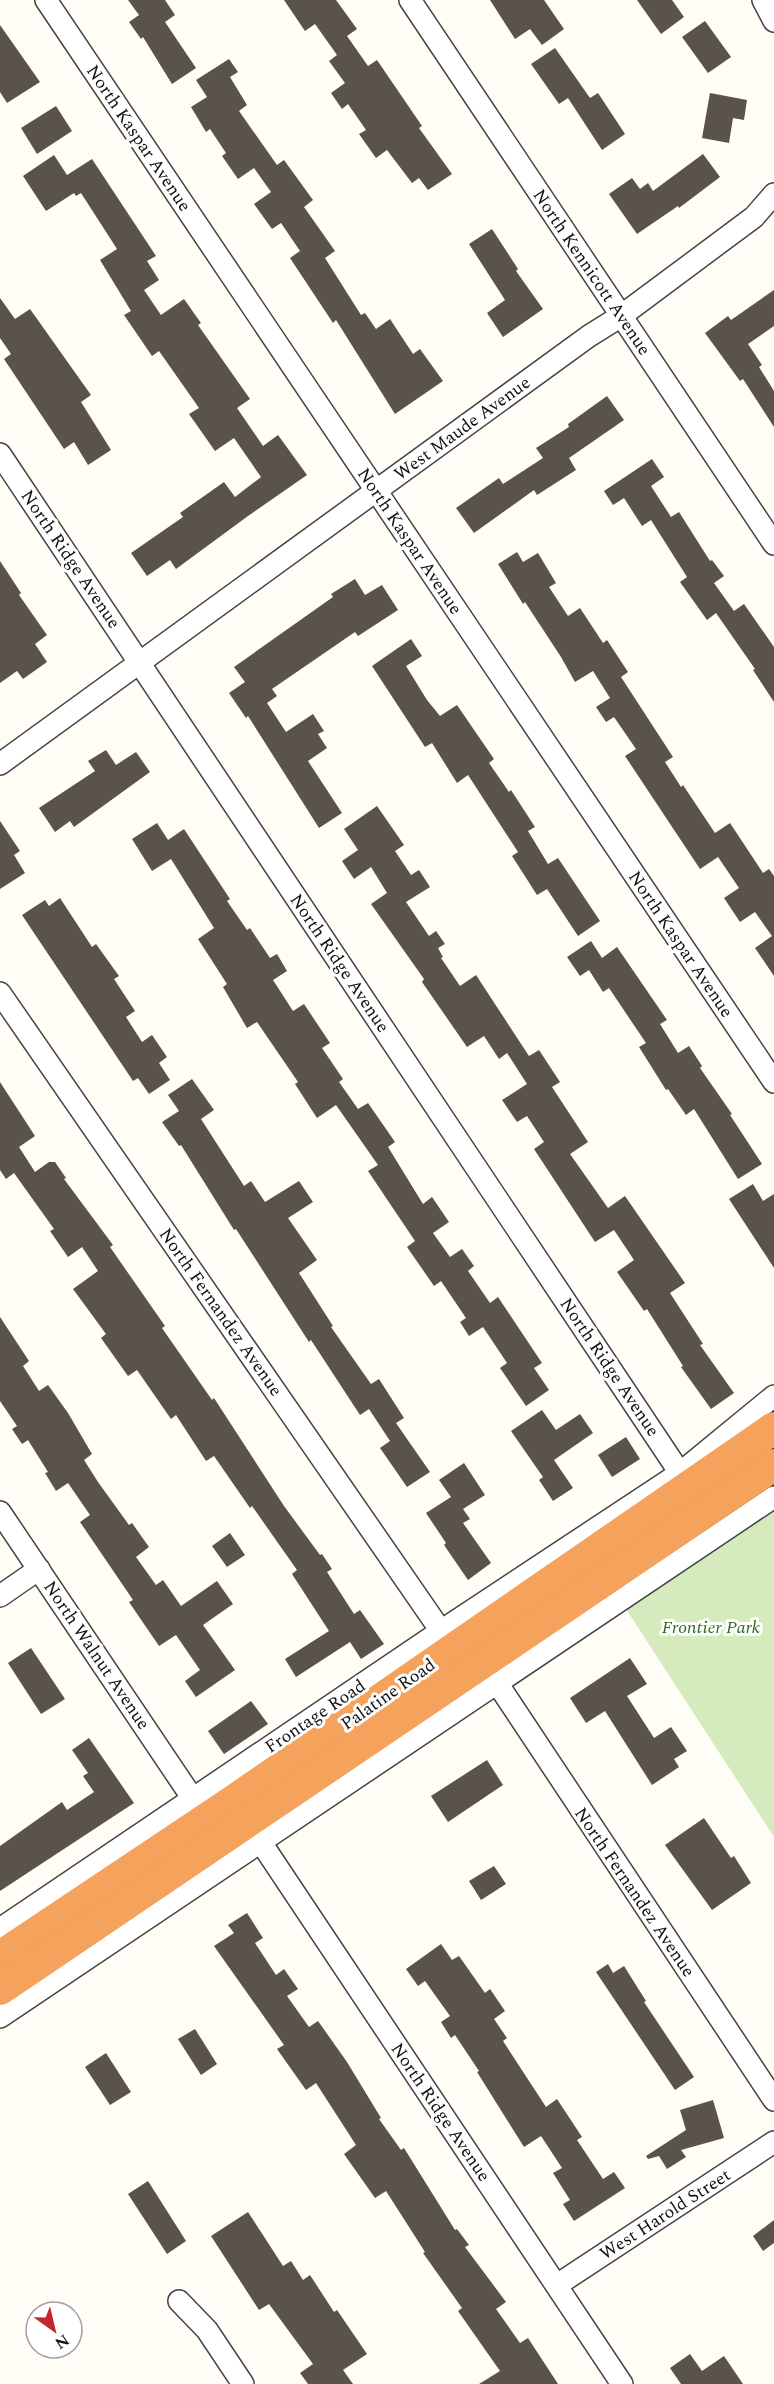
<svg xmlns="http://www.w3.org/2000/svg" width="774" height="2384" font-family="Spectral,serif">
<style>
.green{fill:#d5ebbd}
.building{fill:#5a524d}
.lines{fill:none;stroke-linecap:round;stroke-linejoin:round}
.minor-casing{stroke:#444;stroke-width:24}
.highway-casing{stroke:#222;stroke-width:34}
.minor{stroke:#fff;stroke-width:21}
.highway{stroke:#f5a25d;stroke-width:32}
.labels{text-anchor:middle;stroke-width:6;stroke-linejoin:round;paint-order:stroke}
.street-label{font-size:18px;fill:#111;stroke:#fff}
.park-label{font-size:18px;font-style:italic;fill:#2f6b1f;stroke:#fff}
</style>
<rect width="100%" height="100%" fill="#fffdf5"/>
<!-- green -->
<polygon class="green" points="774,1508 774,1837 626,1609"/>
<!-- building -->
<g class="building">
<polygon points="128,0 165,0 175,15 165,22 196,68 172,84 143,37 141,39 129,22 139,15"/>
<polygon points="284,0 336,0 357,29 347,36 368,66 377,60 422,126 419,128 452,174 428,190 419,178 412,183 387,150 376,158 359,134 366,130 348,104 342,109 331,93 345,83 329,61 337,55 315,24 305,31"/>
<polygon points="490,0 544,0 564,29 542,45 530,29 515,39"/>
<polygon points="637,0 672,0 684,17 661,34"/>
<polygon points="705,21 731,57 708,73 682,37"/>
<polygon points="0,25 40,82 7,103 0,92"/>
<polygon points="555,48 590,98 598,93 625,134 602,150 568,98 559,104 531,64"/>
<polygon points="229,59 238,72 230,77 247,105 239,111 277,165 284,160 313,200 304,207 335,251 325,258 361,315 365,313 376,329 390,319 413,354 420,349 443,381 395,414 336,320 333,323 290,258 300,251 281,223 272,229 254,204 271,192 254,168 238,179 222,156 226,153 210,129 206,132 191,107 207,97 196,80"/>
<polygon points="710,93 747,100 744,120 733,118 729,143 702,138"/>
<polygon points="56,106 72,131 37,154 21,128"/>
<polygon points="703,154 720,177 679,208 678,206 637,234 609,194 632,178 640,189 648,183 653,191"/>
<polygon points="54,155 67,175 92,159 156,256 147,261 159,280 144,290 161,315 184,299 201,323 198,325 250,399 237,408 263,446 278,435 307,475 248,516 176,569 170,560 147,576 131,553 183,517 180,513 224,482 235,497 261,477 234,438 215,451 189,414 199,408 159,351 152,356 124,315 131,311 100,260 117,249 81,193 76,196 74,193 46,211 23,176"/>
<polygon points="492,229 518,269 516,271 543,309 503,337 487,313 505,300 469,244"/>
<polygon points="774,290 774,326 748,344 762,365 759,367 774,391 774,427 743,379 740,381 705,333 728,316 731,320"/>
<polygon points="0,298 15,319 30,309 91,395 81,402 111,450 88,465 74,442 64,449 4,359 11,354 0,338"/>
<polygon points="607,396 624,420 569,458 576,470 537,495 534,490 474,533 456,508 499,478 503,484 543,458 536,448 569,427 568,424"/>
<polygon points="652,459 664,477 651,486 671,517 679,512 710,561 712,560 724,576 714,583 734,611 744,604 774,647 774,702 753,670 755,669 716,613 707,620 680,582 687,577 651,520 642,526 624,498 613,505 604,491"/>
<polygon points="517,552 523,562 538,553 556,583 549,587 568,616 580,608 603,643 607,640 628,672 621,677 673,757 665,762 681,787 683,785 715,833 730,823 763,873 769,869 774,876 774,976 755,948 772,936 755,912 740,922 724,898 739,888 718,857 700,869 625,756 636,749 614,717 606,722 596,707 610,698 593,671 575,682 561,657 525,602 523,604 498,564"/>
<polygon points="0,561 21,593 19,595 47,635 35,644 47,662 23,679 17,671 0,683"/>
<polygon points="355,579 365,595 382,585 398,610 358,636 355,632 272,689 277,696 267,703 286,732 313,714 324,731 318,734 327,748 308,761 342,813 319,828 248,716 246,718 229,693 245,682 234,667 333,597 331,594"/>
<polygon points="411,639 422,656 406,666 427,700 440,716 457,705 494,759 489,763 509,792 511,790 535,827 528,831 548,864 558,858 600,921 578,936 547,889 537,895 512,856 518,852 468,775 457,783 432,743 425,747 372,666"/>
<polygon points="106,750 116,765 136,752 150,772 74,827 70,821 55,832 39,808 95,771 88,761"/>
<polygon points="377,806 404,845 395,851 411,875 419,870 430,887 406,902 429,936 436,931 445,944 438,948 443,957 441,958 460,986 476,975 529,1056 539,1050 560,1082 552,1087 588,1142 570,1154 608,1208 625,1196 685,1283 670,1293 703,1344 700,1345 734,1393 711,1409 681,1367 683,1366 647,1309 644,1311 617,1272 634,1260 614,1230 595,1242 534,1149 544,1142 527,1116 517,1122 502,1100 527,1084 507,1053 499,1059 484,1036 467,1047 422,982 424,979 371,904 387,893 371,867 354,879 342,861 358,850 344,829"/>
<polygon points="0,821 20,851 14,855 25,873 0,889"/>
<polygon points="157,823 168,840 184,829 230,899 227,901 247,930 250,928 270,958 277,954 287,971 273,980 293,1011 304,1004 330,1043 322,1048 343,1079 339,1082 358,1109 368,1103 395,1142 388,1147 423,1204 432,1197 449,1222 433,1233 450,1257 462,1249 474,1266 468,1271 490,1303 498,1297 542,1363 534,1368 549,1390 526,1406 500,1368 507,1363 483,1327 469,1336 460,1322 466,1318 441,1281 434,1286 407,1247 415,1241 368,1171 378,1165 336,1105 317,1118 295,1084 298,1082 257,1022 247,1028 223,987 227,984 198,939 214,928 171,859 152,871 132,839"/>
<polygon points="60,898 92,947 96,944 119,976 114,979 135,1011 126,1017 142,1042 152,1035 167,1057 159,1063 170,1080 149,1094 138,1078 133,1081 22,915 45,900 49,906"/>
<polygon points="591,941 602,958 617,947 667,1020 660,1024 678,1053 689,1046 702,1066 700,1068 732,1114 730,1115 762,1164 738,1179 694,1109 686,1115 668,1089 666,1090 639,1047 646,1043 609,988 603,992 589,970 580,976 567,957"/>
<polygon points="192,1079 214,1110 201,1119 244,1186 251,1181 265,1202 299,1181 313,1202 288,1218 317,1260 299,1273 333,1326 331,1327 371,1384 379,1379 404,1418 396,1423 430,1472 407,1487 380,1448 390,1441 369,1409 360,1415 311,1340 309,1342 236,1229 234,1230 181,1145 179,1146 162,1122 179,1111 168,1095"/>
<polygon points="0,1082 35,1136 19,1147 35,1172 49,1162 55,1162 66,1178 64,1179 113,1245 110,1247 165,1326 162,1328 212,1400 214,1398 284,1506 320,1555 322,1554 332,1569 327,1572 354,1614 360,1610 384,1644 361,1659 350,1642 296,1677 285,1659 329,1631 292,1574 297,1570 252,1506 250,1508 214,1456 206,1461 176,1415 171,1419 137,1370 128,1376 101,1338 106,1334 73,1289 98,1271 82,1247 68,1257 50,1231 54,1229 14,1173 6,1179 0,1170"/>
<polygon points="753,1184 763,1201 774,1194 774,1268 729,1199"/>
<polygon points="0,1317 29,1361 23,1366 39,1391 48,1385 68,1413 92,1454 84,1460 98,1482 129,1525 132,1523 149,1547 136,1557 156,1585 163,1580 181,1606 217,1581 233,1604 203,1625 235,1670 196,1697 185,1681 200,1670 176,1635 159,1646 129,1602 133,1600 80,1522 90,1515 68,1483 56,1491 45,1473 48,1472 28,1440 22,1444 12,1429 17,1426 0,1401"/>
<polygon points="542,1410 556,1430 580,1414 593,1433 554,1460 573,1488 553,1501 539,1480 543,1477 511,1431"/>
<polygon points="626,1437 640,1459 612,1477 598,1455"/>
<polygon points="464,1463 485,1495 463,1509 470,1519 463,1523 491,1563 468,1580 444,1545 446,1543 426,1513 451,1497 439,1480"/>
<polygon points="230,1533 245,1555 227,1567 212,1546"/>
<polygon points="31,1648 65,1699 41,1714 8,1663"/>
<polygon points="630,1658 647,1684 627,1696 654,1738 671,1727 687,1751 674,1759 679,1767 652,1785 605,1711 586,1723 570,1698"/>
<polygon points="251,1701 268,1724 224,1754 208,1731"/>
<polygon points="89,1738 134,1803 0,1891 0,1846 62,1802 67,1810 94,1792 83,1776 88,1773 72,1750"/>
<polygon points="487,1760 503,1785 448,1822 431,1796"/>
<polygon points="704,1818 731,1858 734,1856 751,1883 712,1910 665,1845"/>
<polygon points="494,1866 506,1884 481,1900 469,1881"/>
<polygon points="247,1913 263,1938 255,1943 276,1975 284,1969 298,1989 287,1996 309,2027 318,2021 347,2062 381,2118 379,2119 401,2150 404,2148 455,2230 457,2229 469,2245 465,2247 506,2302 496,2309 520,2343 528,2338 558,2384 479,2384 500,2371 458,2311 462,2308 423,2253 425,2252 386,2191 375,2198 344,2154 356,2145 316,2083 306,2090 277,2049 284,2045 214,1946 234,1933 228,1925"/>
<polygon points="441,1944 452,1960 459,1956 485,1993 490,1989 505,2011 494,2019 507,2038 503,2041 546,2107 557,2099 582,2137 577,2140 603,2179 614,2172 625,2188 574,2221 563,2204 570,2200 553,2173 562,2168 541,2136 524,2147 477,2072 479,2071 455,2035 451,2038 441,2022 450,2016 425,1981 418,1986 406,1969"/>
<polygon points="608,1964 613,1973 624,1966 646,2001 644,2002 694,2077 675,2090 596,1972"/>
<polygon points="195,2029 217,2064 201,2075 178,2039"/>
<polygon points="106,2053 131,2092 110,2105 85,2067"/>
<polygon points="713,2100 724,2138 681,2150 686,2157 667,2169 659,2156 648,2159 646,2156 686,2130 680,2110"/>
<polygon points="148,2181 186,2241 167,2254 128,2194"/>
<polygon points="248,2212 283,2266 291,2261 303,2280 310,2275 334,2312 337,2310 367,2354 343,2370 353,2384 308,2384 300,2373 313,2364 269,2304 259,2310 211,2236"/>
<polygon points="774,2220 774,2243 763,2251 753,2236"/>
<polygon points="690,2354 702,2371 724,2356 743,2384 681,2384 670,2368"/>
</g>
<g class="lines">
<defs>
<g id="minor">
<polyline points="46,0 774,1082"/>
<polyline points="410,0 774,544"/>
<polyline points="763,0 774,21"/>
<polyline points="0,454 680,1473"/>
<polyline points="0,764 589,336 621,316 754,217 774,194"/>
<polyline points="0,993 441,1631"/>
<polyline points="0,1512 193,1799"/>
<polyline points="0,1596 39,1569"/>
<polyline points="497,1683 774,2100"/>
<polyline points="260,1841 622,2384"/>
<polyline points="0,1929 441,1631 680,1473 774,1396"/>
<polyline points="0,2017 774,1497"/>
<polyline points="557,2285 774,2142"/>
<polyline points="179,2301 207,2330 243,2384"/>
</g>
<g id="highway">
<polyline points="0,1957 232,1802 774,1428"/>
<polyline points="0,1989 774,1465"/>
</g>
</defs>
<!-- minor casing -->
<use href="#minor" class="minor-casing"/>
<!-- highway casing -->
<use href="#highway" class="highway-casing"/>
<!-- minor -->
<use href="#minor" class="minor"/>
<!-- highway -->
<use href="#highway" class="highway"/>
</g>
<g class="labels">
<!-- street labels -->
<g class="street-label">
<text transform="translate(139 138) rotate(56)" y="6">North Kaspar Avenue</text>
<text transform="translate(592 272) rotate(56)" y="6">North Kennicott Avenue</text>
<text transform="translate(462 428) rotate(-36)" y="6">West Maude Avenue</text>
<text transform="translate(410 541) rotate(56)" y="6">North Kaspar Avenue</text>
<text transform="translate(71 559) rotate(56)" y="6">North Ridge Avenue</text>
<text transform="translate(681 944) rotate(56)" y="6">North Kaspar Avenue</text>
<text transform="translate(340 963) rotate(56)" y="6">North Ridge Avenue</text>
<text transform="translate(221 1312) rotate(55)" y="6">North Fernandez Avenue</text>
<text transform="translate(610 1367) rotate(56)" y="6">North Ridge Avenue</text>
<text transform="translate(97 1655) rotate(56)" y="6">North Walnut Avenue</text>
<text transform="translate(388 1694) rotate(-35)" y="6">Palatine Road</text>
<text transform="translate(315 1716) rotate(-34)" y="6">Frontage Road</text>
<text transform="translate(635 1892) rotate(56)" y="6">North Fernandez Avenue</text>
<text transform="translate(441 2112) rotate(56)" y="6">North Ridge Avenue</text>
<text transform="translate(665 2214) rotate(-33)" y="6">West Harold Street</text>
</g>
<!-- park labels -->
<g class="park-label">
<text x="711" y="1633">Frontier Park</text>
</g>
</g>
<!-- north arrow -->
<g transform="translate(54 2330) rotate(146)"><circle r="28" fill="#ffffff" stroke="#a0a0a0" stroke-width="1.5"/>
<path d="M0-4.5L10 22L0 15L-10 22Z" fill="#c4262e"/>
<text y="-9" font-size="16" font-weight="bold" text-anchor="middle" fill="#111111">N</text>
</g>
</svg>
